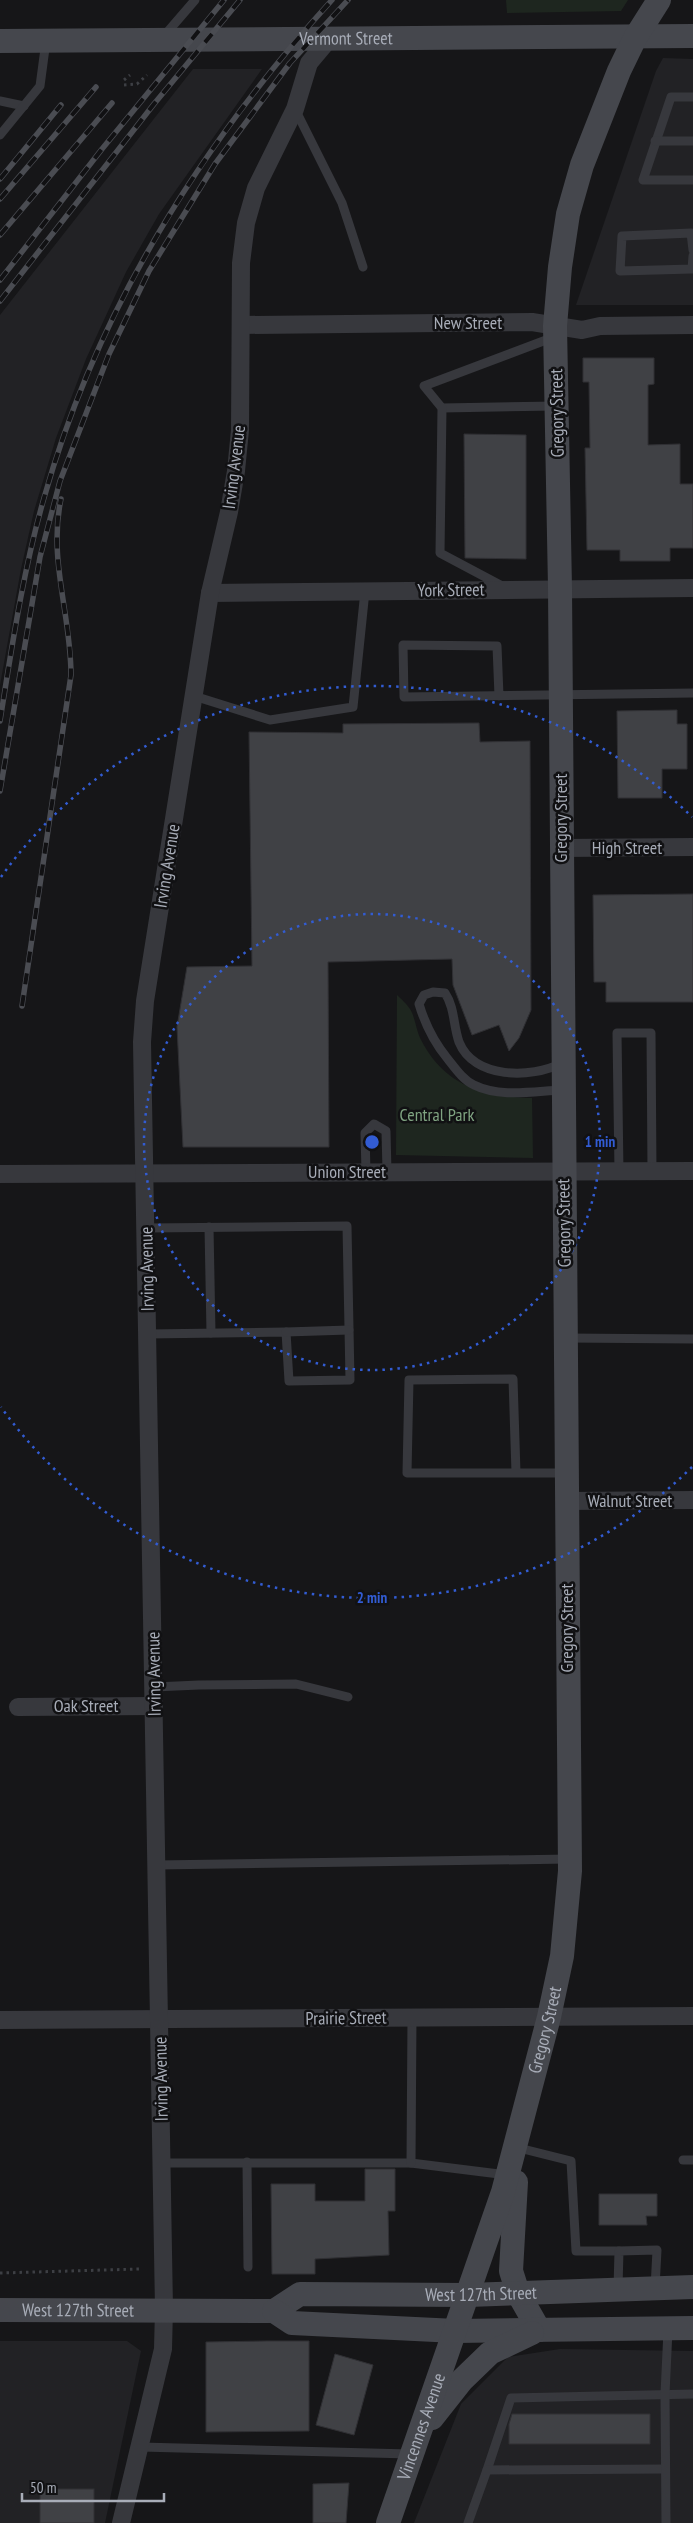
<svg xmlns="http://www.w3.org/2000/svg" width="693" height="2523" font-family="'PT Sans Narrow',sans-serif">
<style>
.built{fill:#222225}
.green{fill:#1e261f}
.building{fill:#404145;stroke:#303034}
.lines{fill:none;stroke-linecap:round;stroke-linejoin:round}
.path{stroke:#3d3f44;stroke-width:3;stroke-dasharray:2.5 4;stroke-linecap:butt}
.lane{stroke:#37383d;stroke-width:9}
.street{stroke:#37383d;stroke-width:18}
.secondary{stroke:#45474d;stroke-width:24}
.rail-casing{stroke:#4a4c52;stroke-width:5.5}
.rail{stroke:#111113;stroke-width:4;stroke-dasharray:11;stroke-linecap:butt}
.ring{fill:none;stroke:#325cd3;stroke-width:2.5;stroke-dasharray:2.5 5}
.labels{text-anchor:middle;stroke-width:5;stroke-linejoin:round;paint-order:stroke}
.street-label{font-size:18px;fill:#a8adb8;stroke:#111113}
.park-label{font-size:18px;fill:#7fa381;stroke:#111113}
.centre{fill:#325cd3;stroke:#111113;stroke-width:2.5}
.ring-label{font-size:15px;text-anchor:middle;font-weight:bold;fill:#325cd3;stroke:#111113;stroke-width:5;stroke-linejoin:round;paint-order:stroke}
</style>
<rect width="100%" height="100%" fill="#161618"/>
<!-- built -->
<g class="built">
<polygon points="663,58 693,59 693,305 576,305 656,71"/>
<polygon points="193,69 262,69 159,214 126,272 86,359 56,438 34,511 21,569 0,685 0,315"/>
<polygon points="0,2341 127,2341 141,2351 105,2523 0,2523"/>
<polygon points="560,2349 693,2351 693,2523 414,2523 461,2404 508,2357"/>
</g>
<!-- green -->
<g class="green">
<polygon points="506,0 628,0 621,11 507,13"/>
<path d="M397,995C401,999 407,1004 410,1009C415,1017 416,1029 420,1038C444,1086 483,1097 532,1098L533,1158L396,1155Z"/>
</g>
<!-- building -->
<g class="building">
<polygon points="583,358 654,358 654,384 648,385 648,445 680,444 680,484 693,484 693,548 670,548 670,561 620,561 620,550 587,550 585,448 590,448 589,382 583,382"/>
<polygon points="464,434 526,435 526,559 465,558"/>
<polygon points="677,710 677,724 687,724 687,769 662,769 662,798 618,798 617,711"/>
<polygon points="479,723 480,742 530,741 531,1010 519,1038 509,1051 499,1025 472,1035 453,985 452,959 328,962 329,1147 183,1147 177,1027 187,967 252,966 249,732 343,733 343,724"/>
<polygon points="693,894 693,1002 606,1002 606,982 594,982 593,895"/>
<polygon points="365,2169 395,2169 395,2211 388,2211 389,2255 315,2259 315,2274 272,2274 271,2184 315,2184 315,2201 365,2201"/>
<polygon points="599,2194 657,2194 657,2216 646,2216 647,2225 599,2225"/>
<polygon points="266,2341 309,2341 309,2431 206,2432 206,2342"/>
<polygon points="335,2354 373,2365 354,2435 316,2425"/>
<polygon points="512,2414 650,2414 650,2444 509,2444 509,2424"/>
<polygon points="349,2483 346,2523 313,2523 313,2484"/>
<rect x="40" y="2489" width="54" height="34"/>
</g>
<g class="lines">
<!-- path -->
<g class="path">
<polyline points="124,80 130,75"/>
<polyline points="124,85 137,84 147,75"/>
<polyline points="0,2273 139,2269"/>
</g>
<!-- lane -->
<g class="lane">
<polyline points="164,36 195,0"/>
<polyline points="693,97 671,97 643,180 693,180"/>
<polyline points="0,101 24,106"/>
<polyline points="295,109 342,203 363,267"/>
<polyline points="0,135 40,86 46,41"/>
<polyline points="655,141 693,141"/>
<polyline points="693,250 691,233 622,236 620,271 692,269 693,256"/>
<polyline points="442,408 556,406"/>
<polyline points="504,587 440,553 442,408 424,386 554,337"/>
<polyline points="194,696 270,720 353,707 365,591"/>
<polyline points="499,696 497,646 403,645 404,697 693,693"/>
<path d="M562,1063C531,1079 474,1079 459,1042C453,1025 455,1008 445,993L433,992L424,995L419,1004C425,1024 434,1042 447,1058C455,1068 463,1080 474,1085C500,1098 535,1091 562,1090"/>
<polyline points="366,1172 365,1133 374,1124 386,1131 387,1172"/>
<polyline points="619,1172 617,1033 651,1033 652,1172"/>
<polyline points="209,1227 211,1333"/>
<polyline points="146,1228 347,1226 350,1380 289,1381 286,1332 148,1334"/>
<polyline points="286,1332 349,1330"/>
<polyline points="566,1338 693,1339"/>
<polyline points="516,1473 513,1379 409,1380 407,1473 566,1473"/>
<polyline points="154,1687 199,1685 296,1684 348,1697"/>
<polyline points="157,1865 569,1859"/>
<polyline points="515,2147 571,2161 576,2251 619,2251"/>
<polyline points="683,2160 693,2160"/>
<polyline points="247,2162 248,2267"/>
<polyline points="162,2163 411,2163 507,2175"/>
<polyline points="411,2163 412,2017"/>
<polyline points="618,2288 619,2251 657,2250 655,2288"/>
<polyline points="141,2447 410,2454"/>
<polyline points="487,2470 511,2398 693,2394"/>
<polyline points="468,2523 487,2470 665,2469"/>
<polyline points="666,2523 665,2394 668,2330"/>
</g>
<!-- street -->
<g class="street">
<polyline points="242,325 532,322 582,330 600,326 693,325"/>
<polyline points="210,593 693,588"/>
<polyline points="561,848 693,847"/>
<polyline points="0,1174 693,1171"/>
<polyline points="567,1501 693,1500"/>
<polyline points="18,1707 154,1706"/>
<polyline points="0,2020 693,2016"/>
<polyline points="121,2523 163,2349 164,2309 142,1042 145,1001 210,593 229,512 236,471 240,430 241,263 246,223 256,188 295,109 309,63 330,38"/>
</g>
<!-- secondary -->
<g class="secondary">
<path id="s1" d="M0,41L693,36"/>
<polyline points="516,2182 511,2271 518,2293 539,2330"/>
<path id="s2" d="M0,2310L274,2311L300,2294L468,2295L693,2287"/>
<polyline points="274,2311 292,2323 456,2331 693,2328"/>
<polyline points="432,2418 462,2380 490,2353 532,2333"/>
<path id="s3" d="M388,2523L503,2192L549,2017L562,1956L570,1871L560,588L555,326L560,267L568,214L582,165L619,71L635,38L659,0"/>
</g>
<defs>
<g id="rail">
<polyline points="0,179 61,105"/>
<polyline points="0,199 96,87"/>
<polyline points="0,235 112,103"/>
<polyline points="0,280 102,149 224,0"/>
<polyline points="0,301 154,104 240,0"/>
<path d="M0,721C12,646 23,571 44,498C97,310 202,143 332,0"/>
<polyline points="0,791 40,557 60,481 109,354 149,271 215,164 290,63 348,0"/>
<path d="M22,1006L71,675C71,614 48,560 61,499"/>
</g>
</defs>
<!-- rail casing -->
<use href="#rail" class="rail-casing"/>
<!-- rail -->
<use href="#rail" class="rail"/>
</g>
<!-- distance rings -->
<g class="ring">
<circle cx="372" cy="1142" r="228"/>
<path d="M692 1467A456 456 0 0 1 1 1407M1 877A456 456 0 0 1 692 817"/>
</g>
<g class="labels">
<!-- street labels -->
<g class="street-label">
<text dy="6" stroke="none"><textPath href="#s1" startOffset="346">Vermont Street</textPath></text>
<text x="468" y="329">New Street</text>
<text transform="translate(557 413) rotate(-91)" y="6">Gregory Street</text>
<text transform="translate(234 467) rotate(-83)" y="6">Irving Avenue</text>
<text transform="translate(451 590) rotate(-1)" y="6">York Street</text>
<text transform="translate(561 818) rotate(-90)" y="6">Gregory Street</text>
<text x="627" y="854">High Street</text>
<text transform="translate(167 866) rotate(-81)" y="6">Irving Avenue</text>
<text x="347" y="1178">Union Street</text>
<text transform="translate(564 1223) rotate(-91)" y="6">Gregory Street</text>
<text transform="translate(147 1269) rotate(-91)" y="6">Irving Avenue</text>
<text x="630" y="1507">Walnut Street</text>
<text transform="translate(567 1628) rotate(-90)" y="6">Gregory Street</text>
<text transform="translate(154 1674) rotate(-91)" y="6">Irving Avenue</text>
<text x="86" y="1712">Oak Street</text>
<text transform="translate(346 2018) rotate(-1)" y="6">Prairie Street</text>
<text dy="6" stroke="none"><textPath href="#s3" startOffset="518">Gregory Street</textPath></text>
<text transform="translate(161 2079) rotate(-91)" y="6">Irving Avenue</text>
<text dy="6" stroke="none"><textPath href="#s2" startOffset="486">West 127th Street</textPath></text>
<text dy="6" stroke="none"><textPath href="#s2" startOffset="78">West 127th Street</textPath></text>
<text dy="6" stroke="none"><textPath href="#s3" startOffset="102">Vincennes Avenue</textPath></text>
</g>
<!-- park labels -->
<g class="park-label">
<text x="437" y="1121">Central Park</text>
</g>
</g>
<circle cx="372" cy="1142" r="8" class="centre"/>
<g class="ring-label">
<text x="600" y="1147">1 min</text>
<text x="372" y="1603">2 min</text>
</g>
<!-- scale -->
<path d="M22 2493v8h142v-8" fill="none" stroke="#a8adb8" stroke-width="2.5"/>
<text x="30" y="2493" font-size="15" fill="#a8adb8" stroke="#111113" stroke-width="4" paint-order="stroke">50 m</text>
</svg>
